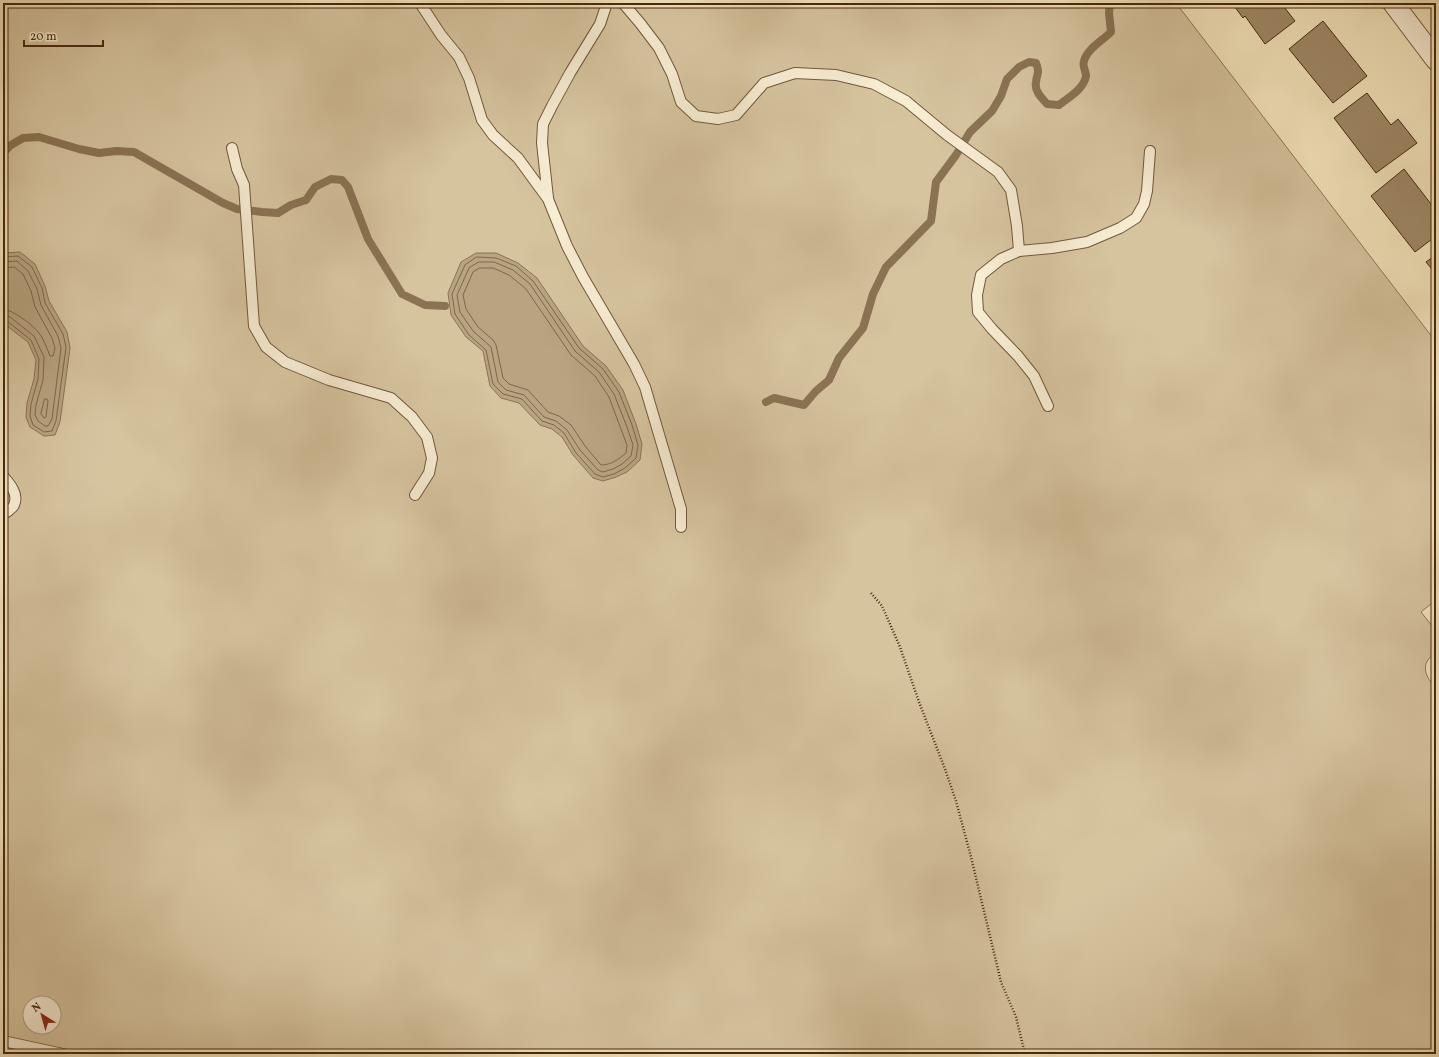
<svg xmlns="http://www.w3.org/2000/svg" width="1439" height="1057" font-family="Vollkorn,serif">
<style>
.green{fill:#d6c49f;stroke:#8e7657;fill-rule:evenodd}
.water{fill:#b8a481;stroke:#8a7353}
.lines{fill:none;stroke-linecap:round;stroke-linejoin:round}
.shore{stroke:#7f6648;stroke-width:1}
.stream{stroke:#8a7353;stroke-width:8}
.building{fill:#a08a69;stroke:#46290f}
.service-casing{stroke:#71583a;stroke-width:12}
.minor-casing{stroke:#71583a;stroke-width:22}
.path{stroke:#46290f;stroke-width:2.5;stroke-dasharray:1 2;stroke-linecap:butt}
.service{stroke:#f7edd3;stroke-width:10}
.minor{stroke:#f7edd3;stroke-width:20}
</style>
<rect width="100%" height="100%" fill="#f3e4bc"/>
<filter id="stains"><feTurbulence type="fractalNoise" baseFrequency=".005" numOctaves="4"/><feColorMatrix values="0 0 0 0 .2 0 0 0 0 .09 0 0 0 0 .02 0 0 0 .5 -.17"/></filter>
<radialGradient id="worn" r=".72"><stop offset=".6" stop-color="#630" stop-opacity="0"/><stop offset="1" stop-color="#630" stop-opacity=".3"/></radialGradient>
<!-- green -->
<path class="green" d="M3,3H1176L1436,342V600L1421,612L1436,631V653C1419,663 1425,677 1436,688V1054H3ZM30,1003H54V1027H30Z"/>
<!-- water -->
<g class="water">
<polygon points="20,252 35,264 45,286 49,301 67,332 70,348 60,422 55,435 44,436 30,427 26,417 27,403 34,379 36,360 28,342 3,323 3,253"/>
<polygon points="476,253 496,253 518,263 537,278 583,346 606,366 623,390 636,424 642,444 640,460 627,472 616,477 603,481 593,478 573,455 562,437 552,429 540,425 519,403 501,398 490,386 483,351 466,337 451,315 448,293 461,262"/>
</g>
<g class="lines">
<!-- shore -->
<g class="shore">
<polyline points="3,257 18,256 32,267 42,288 45,303 63,334 66,347 56,421 52,431 44,432 33,425 30,416 31,404 38,379 39,359 31,340 7,321 3,320"/>
<polygon points="477,257 496,258 516,266 533,281 579,348 603,369 619,392 632,425 638,445 636,458 625,468 614,474 603,477 595,474 576,453 564,433 554,425 542,421 522,399 503,394 493,384 486,350 469,335 455,314 452,294 465,265"/>
<polyline points="3,262 17,261 28,271 37,289 41,305 58,336 61,348 52,419 48,426 45,426 38,421 35,415 36,405 43,380 44,357 34,336 10,317 3,315"/>
<polygon points="479,262 494,262 513,270 530,284 575,351 599,372 614,394 627,427 633,445 631,456 622,464 613,469 603,472 598,470 580,450 567,430 556,421 544,417 524,395 506,390 498,382 491,347 473,331 460,312 457,295 469,268"/>
<path d="M3,268L14,267L23,274L31,291L35,307L52,338L55,348L53,356H50C47,349 44,339 39,333C33,325 13,310 3,309"/>
<path d="M480,268H493L509,275L526,289L571,355L595,376L609,397L627,445L626,453C619,459 611,465 601,465L585,446L571,425L559,416L548,412L528,390L509,384L503,378L496,345L493,340L478,327L466,309L463,295L473,272Z"/>
<polygon points="45,399 47,399 48,401 46,417 44,418 41,414"/>
</g>
<!-- stream -->
<g class="stream">
<polyline points="3,153 11,145 23,138 39,137 79,149 99,153 116,151 134,152 223,203 237,209 262,212 278,213 291,205 306,200 315,187 331,179 342,180 348,187 368,239 402,294 425,305 445,306"/>
<path d="M766,402L774,398L804,405L816,391L829,380L839,358L863,328L873,294L886,267L931,221L936,182L956,155L970,132L992,111L1001,96L1007,79L1019,67L1029,62L1036,63C1040,73 1037,73 1036,82C1034,91 1042,98 1047,104L1059,105C1068,98 1084,89 1086,76C1086,71 1082,66 1084,61C1087,49 1102,41 1111,32L1109,13L1110,3"/>
</g>
</g>
<!-- building -->
<g class="building">
<polygon points="1232,3 1281,3 1295,21 1265,44 1245,16 1243,18"/>
<polygon points="1323,21 1367,76 1333,103 1289,49"/>
<polygon points="1367,93 1391,125 1398,119 1417,143 1376,173 1334,118"/>
<polygon points="1404,169 1431,204 1436,200 1436,236 1415,252 1371,196"/>
<polygon points="1436,255 1436,274 1426,262"/>
</g>
<g class="lines">
<defs>
<g id="service">
<polyline points="420,3 441,35 459,57 469,78 482,120 493,135 518,158 548,199 567,246 583,277 634,364 645,387 681,509 681,527"/>
<polyline points="623,3 640,23 659,48 672,74 681,102 696,116 718,119 736,115 764,83 795,73 836,75 874,84 906,101 947,135 998,172 1011,190 1017,226 1019,251"/>
<polyline points="232,148 237,169 244,185 254,326 266,347 285,362 329,380 391,398 412,417 427,437 432,458 429,473 415,495"/>
<polyline points="548,198 542,143 543,124 552,106 570,73 600,24 607,3"/>
<polyline points="1048,406 1034,376 1018,356 992,329 978,312 977,295 981,275 1001,259 1019,251 1052,248 1087,242 1120,228 1136,218 1144,204 1147,191 1150,151"/>
<path d="M3,476C10,484 19,494 14,505C13,508 9,510 7,512H3"/>
<polyline points="3,1041 63,1054"/>
</g>
<polyline id="minor" points="1393,3 1436,60"/>
</defs>
<!-- service casing -->
<use href="#service" class="service-casing"/>
<!-- minor casing -->
<use href="#minor" class="minor-casing"/>
<!-- path -->
<polyline class="path" points="871,593 882,606 900,647 919,702 945,769 956,801 971,857 1001,982 1016,1017 1025,1054"/>
<!-- service -->
<use href="#service" class="service"/>
<!-- minor -->
<use href="#minor" class="minor"/>
</g>
<!-- margin -->
<rect width="1439" height="1057" fill="none" stroke="#f3e4bc" stroke-width="16"/>
<rect x="4" y="4" width="1431" height="1049" fill="none" stroke="#46290f" stroke-width="2"/>
<rect x="8" y="8" width="1423" height="1041" fill="none" stroke="#46290f"/>
<!-- north arrow -->
<g transform="translate(42 1015) rotate(323)"><circle r="19" fill="#f7edd3" stroke="#b09f85"/>
<path d="M0-3L7 15L0 10L-7 15Z" fill="#8f2418"/>
<text y="-6" font-size="11" font-weight="bold" text-anchor="middle" fill="#46290f">N</text>
</g>
<!-- scale -->
<path d="M24 40v6h79v-6" fill="none" stroke="#46290f" stroke-width="2"/>
<text x="30" y="40" font-size="12" fill="#46290f" stroke="#f7edd3" stroke-width="3" paint-order="stroke">20 m</text>
<rect width="100%" height="100%" filter="url(#stains)"/>
<rect width="100%" height="100%" fill="url(#worn)"/>
</svg>
